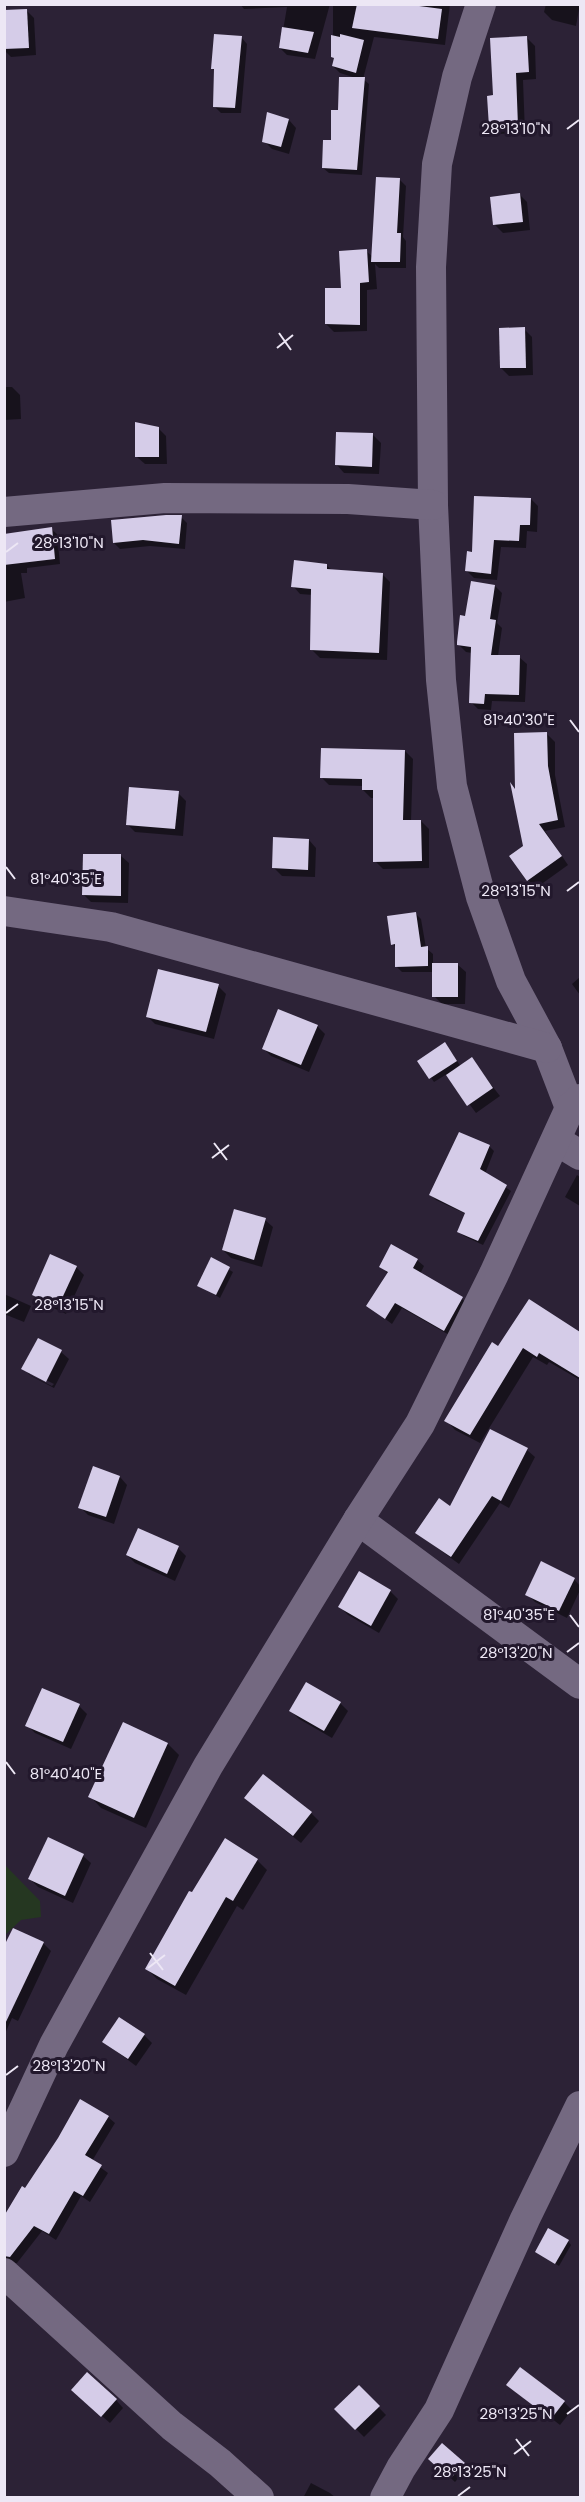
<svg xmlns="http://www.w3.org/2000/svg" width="585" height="2502" font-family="Poppins,sans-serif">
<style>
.green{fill:#253721}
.shadow{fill:#0007;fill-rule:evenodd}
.building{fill:#d5cce8}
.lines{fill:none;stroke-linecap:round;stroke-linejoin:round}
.minor{stroke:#746981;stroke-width:30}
.ticks{fill:none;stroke:#ede7f5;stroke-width:2}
.ticks-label{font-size:15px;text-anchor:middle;fill:#ede7f5;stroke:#22182c;stroke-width:6;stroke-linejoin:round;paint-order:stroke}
</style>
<rect width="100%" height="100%" fill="#2c2236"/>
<!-- green -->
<polygon class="green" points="5,1865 40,1901 41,1917 21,1920 5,1935"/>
<!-- shadow -->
<g class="shadow">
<polygon points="240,4 330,4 315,59 287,55 280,48 287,7 244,9"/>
<polygon points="333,4 450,4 445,45 374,37 363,79 369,84 362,175 329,173 323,168 333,142 339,111 356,78 340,73 333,66 335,59 333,57"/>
<polygon points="546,4 580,4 576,26 552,20 544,12"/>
<polygon points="26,10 34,18 36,55 11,57 4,50 4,12"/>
<polygon points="241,37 247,44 241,113 221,113 215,107 216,72 212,68"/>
<polygon points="527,38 535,46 536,79 523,80 525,133 498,134 490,126 494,97"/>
<polygon points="289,120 296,128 289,154 272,149 264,141"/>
<polygon points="399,179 406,186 403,237 406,241 406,268 379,268 375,264 377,289 367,290 367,331 334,332 326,324 342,290 366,251 373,257"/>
<polygon points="519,194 527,202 530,230 503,233 495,225"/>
<polygon points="524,329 532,337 533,375 509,376 501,368"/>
<polygon points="4,387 12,387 20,395 21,419 4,420"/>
<polygon points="158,428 166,436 167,464 145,464 137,457"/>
<polygon points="373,435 381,443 379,474 344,473 337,465"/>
<polygon points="531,499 538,506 537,532 527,531 526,548 501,547 497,580 474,578 467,571 474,553"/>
<polygon points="181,517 187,523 185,549 150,546 120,549 114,543"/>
<polygon points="51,529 57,534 60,564 27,568 27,573 21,573 25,598 4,602 4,535"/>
<polygon points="327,566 332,570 382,574 390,582 387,660 320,658 312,650 313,595 300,594 293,586"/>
<polygon points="495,586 502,593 497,623 502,628 498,656 519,657 527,664 525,702 492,701 491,710 478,709 471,702 472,653 466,652 458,644 467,617"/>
<polygon points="547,734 555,742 555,775 565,827 545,831 568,865 536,888 528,880 516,790"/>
<polygon points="405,751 413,759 411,821 421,821 429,829 429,868 383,869 375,861 374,798 371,798 363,790 363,786 329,785 321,777"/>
<polygon points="178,793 186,801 183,836 135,832 127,824"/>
<polygon points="309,840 316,848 315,877 282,876 274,868"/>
<polygon points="121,856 129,863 128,903 91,902 83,894"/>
<polygon points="415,913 421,919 426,948 433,954 433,964 458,965 466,972 465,1004 442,1004 434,996 434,972 402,972 396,966 396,948 393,944"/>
<polygon points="580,977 580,995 572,984"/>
<polygon points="218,986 226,994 214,1039 155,1024 147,1016"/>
<polygon points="317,1026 325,1034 309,1072 271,1056 263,1048"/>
<polygon points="448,1047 461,1067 471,1059 500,1096 476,1113 447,1074 434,1082 419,1061"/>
<polygon points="489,1146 494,1151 485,1174 511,1191 483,1245 464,1236 459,1232 466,1214 436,1200 431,1195"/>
<polygon points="577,1175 580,1177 580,1206 565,1197"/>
<polygon points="265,1220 273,1227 262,1267 231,1258 223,1250"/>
<polygon points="211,1259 233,1272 220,1298 199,1285"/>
<polygon points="417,1260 424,1266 420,1274 462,1299 469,1305 451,1336 402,1308 392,1324 368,1306 388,1274 381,1266"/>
<polygon points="76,1267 84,1275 66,1314 41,1302 33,1294"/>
<polygon points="4,1294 31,1306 24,1322 4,1314"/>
<polygon points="530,1301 580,1334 580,1380 549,1362 547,1365 533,1357 480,1443 455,1430 446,1420 499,1348"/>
<path d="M38,1340L61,1352L69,1359L54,1388L31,1376L23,1368ZM30,1372L54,1384L52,1386L30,1375Z"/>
<polygon points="491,1431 527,1450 535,1457 509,1508 500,1503 459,1564 417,1533 451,1508"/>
<polygon points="120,1477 127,1485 114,1524 88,1515 80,1507"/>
<polygon points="178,1548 186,1556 175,1581 135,1563 127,1555"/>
<polygon points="574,1579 580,1586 580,1590 567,1618 535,1602 527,1594"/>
<polygon points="390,1591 398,1599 379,1633 348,1615 340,1607"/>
<polygon points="340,1703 348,1711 332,1738 299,1719 291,1711"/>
<polygon points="79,1706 87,1714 71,1749 35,1733 27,1725"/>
<polygon points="168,1744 179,1755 146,1828 101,1808 90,1796"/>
<polygon points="254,1806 311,1813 319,1821 301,1843"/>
<polygon points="48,1839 83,1856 91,1863 73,1903 38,1887 30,1879"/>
<polygon points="257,1860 267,1870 243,1910 237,1906 186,1995 157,1979 147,1969 193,1894"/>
<polygon points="43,1943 51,1951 18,2021 12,2018 4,2036 4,1949"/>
<polygon points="144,2035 152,2043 136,2066 104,2042"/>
<polygon points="81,2101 108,2117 115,2123 92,2161 108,2173 90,2202 81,2196 56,2240 42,2231 17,2263 4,2264 4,2230 26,2190"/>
<polygon points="568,2241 571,2245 559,2266 537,2252"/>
<polygon points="508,2385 564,2402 572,2410 560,2425"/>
<polygon points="359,2387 386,2415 364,2437 336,2409"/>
<polygon points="81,2398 116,2400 123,2408 110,2423"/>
<polygon points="442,2445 467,2468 455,2482 430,2459"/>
<polygon points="311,2483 330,2493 336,2498 303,2498"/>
</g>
<!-- building -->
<g class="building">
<polygon points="357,4 404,4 442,9 438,39 352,28"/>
<polygon points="27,9 29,48 4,49 4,10"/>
<polygon points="282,27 314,32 308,53 279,48"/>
<polygon points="214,34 242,36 235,108 213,107 214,69 211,69"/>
<polygon points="340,34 364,40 356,73 332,66 334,58 331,57 331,35 340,37"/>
<polygon points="527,36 529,72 516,73 518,126 489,127 487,96 493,95 490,38"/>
<polygon points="339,77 365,77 357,170 322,168 323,140 331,140 331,110 338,110"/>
<polygon points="267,112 289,119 281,147 262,142"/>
<polygon points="376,177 400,178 397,233 401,233 400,262 371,262"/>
<polygon points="520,193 523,222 493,225 490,197"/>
<polygon points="367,249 369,282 360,283 360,325 325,324 325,288 341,288 339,251"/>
<polygon points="525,327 526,368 500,368 499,328"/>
<polygon points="135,422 159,427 159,457 135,457"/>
<polygon points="336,432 373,433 372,467 335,465"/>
<polygon points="474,496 531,498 530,525 520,525 519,541 494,540 491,574 465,571 467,551 472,552"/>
<polygon points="166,515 182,515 179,544 143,540 113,543 111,520"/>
<polygon points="52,527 55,559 4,565 4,534"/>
<polygon points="294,560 327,564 327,569 383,573 379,653 310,650 311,589 291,587"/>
<polygon points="471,581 495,585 490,619 496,620 491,655 520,655 519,695 485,694 484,704 469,703 471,647 457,645 457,642 460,615 465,616"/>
<polygon points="547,732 548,766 558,820 539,824 562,856 527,881 509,856 523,846 510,782 515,789 514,733"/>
<polygon points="321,748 405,750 403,820 421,820 422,861 373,862 373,790 362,790 362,779 320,778"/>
<polygon points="129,787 179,791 175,829 126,825"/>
<polygon points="273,837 309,839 308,870 272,868"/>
<polygon points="83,854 121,854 121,896 82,895"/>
<polygon points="416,912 421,947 428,946 428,966 395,967 395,944 391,945 387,916"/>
<rect x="432" y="963" width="26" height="34"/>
<polygon points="158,969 219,984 206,1032 146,1017"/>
<polygon points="278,1009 318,1025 301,1065 262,1049"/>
<polygon points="445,1042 457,1061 429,1079 417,1061"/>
<polygon points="472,1057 493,1088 467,1106 446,1075"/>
<polygon points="459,1132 490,1145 480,1169 507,1185 478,1241 457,1232 465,1213 429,1195"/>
<polygon points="234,1209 266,1218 254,1260 222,1250"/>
<polygon points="391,1244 418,1259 413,1268 463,1297 444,1331 395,1303 385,1319 366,1306 388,1272 379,1267"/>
<polygon points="50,1254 77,1266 58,1307 32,1295"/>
<polygon points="211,1257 230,1267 216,1295 197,1286"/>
<polygon points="529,1299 580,1332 580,1378 539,1353 537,1357 523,1348 470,1435 444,1421 492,1342 498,1346"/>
<polygon points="38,1338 62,1350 46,1382 21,1369"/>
<polygon points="490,1429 528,1448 501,1501 492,1496 451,1557 415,1533 439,1498 450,1506"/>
<polygon points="93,1466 120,1476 106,1517 78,1508"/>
<polygon points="138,1528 179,1546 167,1574 126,1555"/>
<polygon points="541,1561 575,1578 559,1611 525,1595"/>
<polygon points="359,1571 391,1590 371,1626 338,1607"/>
<polygon points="306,1682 341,1702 324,1731 289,1711"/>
<polygon points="42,1688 80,1704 63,1742 25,1726"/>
<polygon points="123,1722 168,1743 134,1818 88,1797"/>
<polygon points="263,1774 312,1812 293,1836 244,1798"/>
<polygon points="48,1837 84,1854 65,1896 28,1879"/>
<polygon points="225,1838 258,1859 233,1901 226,1897 175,1986 145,1969 189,1891 192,1892"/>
<polygon points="13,1928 44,1942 4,2026 4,1946"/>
<polygon points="119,2017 145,2034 128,2059 102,2042"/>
<polygon points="80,2099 109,2116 85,2155 102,2165 83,2196 74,2191 49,2234 34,2226 10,2257 4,2256 4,2216 22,2186 25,2188 58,2138"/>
<polygon points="548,2228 569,2240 555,2264 535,2252"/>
<polygon points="520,2367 565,2401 551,2419 506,2385"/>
<polygon points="87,2372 117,2399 101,2417 71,2390"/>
<polygon points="359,2385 380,2406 355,2430 334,2409"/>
<polygon points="442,2443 465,2463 450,2479 428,2459"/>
</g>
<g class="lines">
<!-- minor -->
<g class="minor">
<polyline points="481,4 457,77 437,164 431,267 433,505 441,680 452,786 481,897 511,981 547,1048 570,1108"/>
<polyline points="4,512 165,498 348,499 433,505"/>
<polyline points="4,911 111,927 547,1048"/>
<polyline points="557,1141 580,1155"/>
<polyline points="358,1520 580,1684"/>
<polyline points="4,2152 54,2045 208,1766 358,1520 420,1424 494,1274 570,1108 580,1099"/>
<polyline points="4,2273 172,2426 220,2463 259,2498"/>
<polyline points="385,2498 401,2468 439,2410 525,2219 580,2106"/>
</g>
</g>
<!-- ticks -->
<path class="ticks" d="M567,129L579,120M279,333L291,350M277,348L293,335M6,552L18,543M570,720L579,732M6,867L15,879M567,891L579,882M214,1143L227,1160M212,1158L229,1145M6,1313L18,1304M570,1615L579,1627M567,1652L579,1643M6,1762L15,1774M150,1953L163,1970M148,1968L165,1955M6,2075L18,2066M567,2414L579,2405M516,2439L529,2456M514,2454L531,2441M458,2496L470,2487"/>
<g class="ticks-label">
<text x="516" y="134">28°13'10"N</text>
<text x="69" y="548">28°13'10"N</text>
<text x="519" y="725">81°40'30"E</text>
<text x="66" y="884">81°40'35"E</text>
<text x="516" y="896">28°13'15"N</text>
<text x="69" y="1310">28°13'15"N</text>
<text x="519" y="1620">81°40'35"E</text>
<text x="516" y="1658">28°13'20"N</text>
<text x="66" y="1779">81°40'40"E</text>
<text x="69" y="2071">28°13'20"N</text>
<text x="516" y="2419">28°13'25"N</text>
<text x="470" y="2477">28°13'25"N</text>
</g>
<!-- border -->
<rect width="585" height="2502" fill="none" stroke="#ede7f5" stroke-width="12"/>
</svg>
